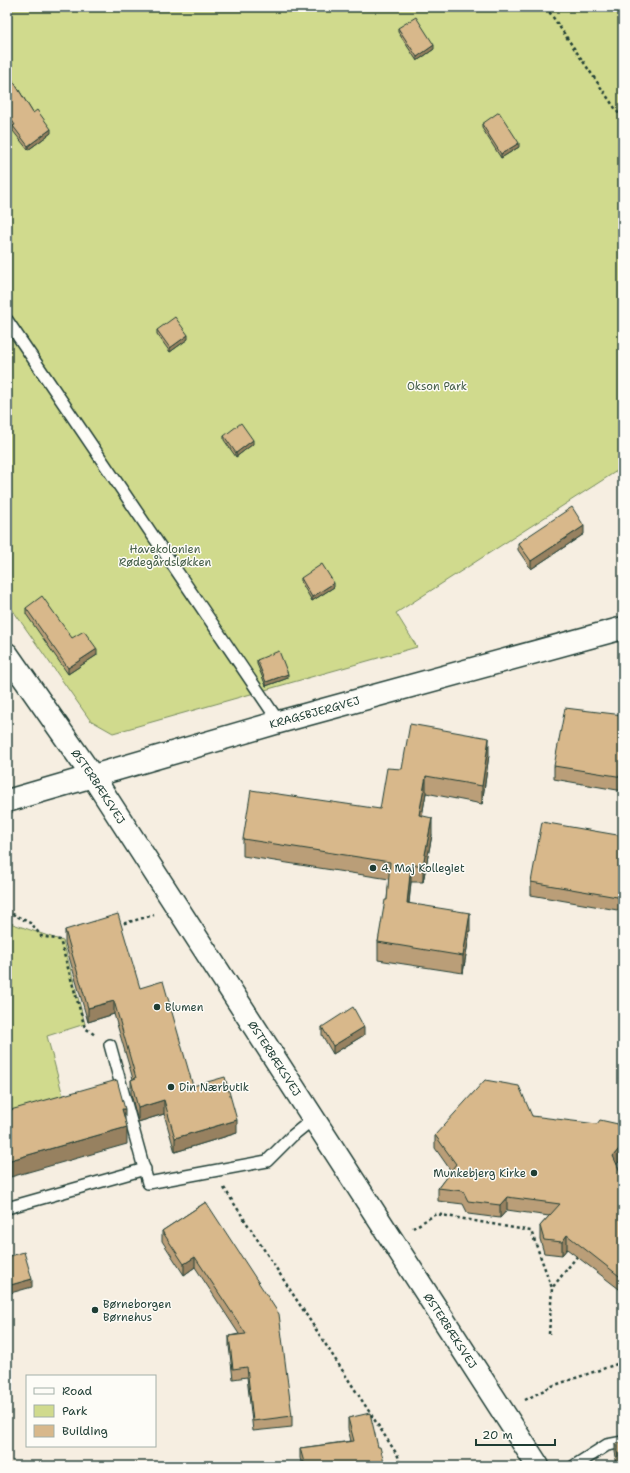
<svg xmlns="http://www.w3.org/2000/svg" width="630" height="1473" font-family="'Shantell Sans',sans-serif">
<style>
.green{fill:#d0da8d;stroke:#788c60}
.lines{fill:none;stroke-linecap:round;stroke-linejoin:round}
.lane-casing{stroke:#1f3d34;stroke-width:14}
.street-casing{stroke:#1f3d34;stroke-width:25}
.secondary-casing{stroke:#1f3d34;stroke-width:25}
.path{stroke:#1f3d34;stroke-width:2.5;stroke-dasharray:3 3;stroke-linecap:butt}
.lane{stroke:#fdfcf7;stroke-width:11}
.street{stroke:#fdfcf7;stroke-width:22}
.secondary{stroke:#fdfcf7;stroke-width:22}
.wall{fill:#ba9e78;stroke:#1f3d34}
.shaded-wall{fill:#978161;stroke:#1f3d34}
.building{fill:#d8b88b;stroke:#1f3d34}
.poi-dot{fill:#1f3d34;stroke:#fdfcf7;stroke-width:1.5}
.labels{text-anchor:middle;stroke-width:3;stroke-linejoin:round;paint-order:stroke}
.park-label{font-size:11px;fill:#425c46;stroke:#fdfcf7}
.street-label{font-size:11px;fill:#1f3d34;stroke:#fdfcf7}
.poi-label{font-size:11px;fill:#1f3d34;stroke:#fdfcf7;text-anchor:start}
</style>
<rect width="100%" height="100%" fill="#f6eee1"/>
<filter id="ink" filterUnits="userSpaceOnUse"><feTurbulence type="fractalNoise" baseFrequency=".025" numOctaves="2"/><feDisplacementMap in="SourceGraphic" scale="8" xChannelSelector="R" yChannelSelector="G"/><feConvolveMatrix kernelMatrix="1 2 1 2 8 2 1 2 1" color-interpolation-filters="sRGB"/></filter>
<g filter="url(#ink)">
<!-- green -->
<g class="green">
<polygon points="7,7 623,7 623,467 396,613 417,647 113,733 90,720 7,602"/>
<polygon points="7,922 63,941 85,1024 47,1036 67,1111 7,1128"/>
</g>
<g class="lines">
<defs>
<g id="lane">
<polyline points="7,320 279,722"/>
<polyline points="110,1045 148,1183 267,1161 292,1136 313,1119"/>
<polyline points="7,1208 145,1169"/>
<polyline points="574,1466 607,1445 623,1442"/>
</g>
<g id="street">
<path id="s1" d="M7,801L279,722L623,628"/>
</g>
<g id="secondary">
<path id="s2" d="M7,654L93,777L538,1466"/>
</g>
</defs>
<!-- lane casing -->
<use href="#lane" class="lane-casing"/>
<!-- street casing -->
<use href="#street" class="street-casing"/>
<!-- secondary casing -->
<use href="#secondary" class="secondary-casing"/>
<!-- path -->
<g class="path">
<polyline points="546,7 623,120"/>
<polyline points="7,911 32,924 41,936 60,940 85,1028 95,1035"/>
<polyline points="118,925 154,915"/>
<polyline points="224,1188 398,1456 400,1466"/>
<polyline points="413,1228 436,1214 531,1231 552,1288"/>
<polyline points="549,1334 552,1288 579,1254"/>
<polyline points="525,1400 552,1386 623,1362"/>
</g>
<!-- lane -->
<use href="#lane" class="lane"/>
<!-- street -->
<use href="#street" class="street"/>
<!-- secondary -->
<use href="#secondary" class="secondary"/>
</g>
<!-- wall -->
<g class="wall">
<polygon points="398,28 434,49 417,61 398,32"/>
<polygon points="7,71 33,113 51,133 28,150 13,131 13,127 7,117"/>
<polygon points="482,124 519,147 501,158 482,128"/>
<polygon points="157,330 188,339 170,352 157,334"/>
<polygon points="224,436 253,444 236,457 224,440"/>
<polygon points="584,534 531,569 518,550 518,543"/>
<polygon points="301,578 334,587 312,601 301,582"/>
<polygon points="26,608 72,638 97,655 68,674 26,614"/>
<polygon points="257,660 288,678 266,686 257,664"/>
<polygon points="623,715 623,791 554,779 554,766"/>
<polygon points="489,755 482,804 426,793 422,816 432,835 423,882 411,882 409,903 470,930 463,973 378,960 378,942 387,900 389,879 243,856 243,839 380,809 402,769"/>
<polygon points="623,836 623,911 531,895 531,882"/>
<polygon points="65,930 140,988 193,1086 237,1133 175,1152 164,1114 138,1122 131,1094 131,1080 133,1079 114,1014 88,1022 65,943"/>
<polygon points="322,1027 364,1035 333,1054 322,1035"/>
<polygon points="532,1116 623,1157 617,1164 623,1178 623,1292 567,1249 562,1255 544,1253 540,1239 540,1226 549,1216 507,1210 500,1218 468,1214 463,1204 438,1201 438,1188 451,1171 435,1148 435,1135"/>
<polygon points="206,1202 292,1416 292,1427 253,1431 247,1377 233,1379 229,1346 229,1336 239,1334 195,1267 184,1275 162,1241 162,1231"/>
<polygon points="348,1418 378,1447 385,1466 302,1466 300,1458 300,1448 351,1441 348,1429"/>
<polygon points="615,1444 623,1466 615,1466 615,1458 616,1457 615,1452"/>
</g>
<!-- shaded-wall -->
<g class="shaded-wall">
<polygon points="434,45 434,49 417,61 417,57"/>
<polygon points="51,129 51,133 28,150 28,146"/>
<polygon points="519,143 519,147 501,158 501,154"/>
<polygon points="188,335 188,339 170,352 170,348"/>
<polygon points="253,440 253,444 236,457 236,453"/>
<polygon points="584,526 584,534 531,569 531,561"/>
<polygon points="334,583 334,587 312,601 312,597"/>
<polygon points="97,649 97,655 68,674 68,668"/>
<polygon points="288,674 288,678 266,686 266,682"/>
<polygon points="489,738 489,755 482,804 482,786"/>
<polygon points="426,776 426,793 419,833 419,815"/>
<polygon points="432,818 432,835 423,882 423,865"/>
<polygon points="411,865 411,882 407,920 407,903"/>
<polygon points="470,913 470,930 463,973 463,956"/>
<polygon points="114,1001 114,1014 88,1022 88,1008"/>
<polygon points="364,1027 364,1035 333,1054 333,1046"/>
<polygon points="164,1100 164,1114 138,1122 138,1108"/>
<polygon points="122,1109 125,1109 125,1126"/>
<polygon points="237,1120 237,1133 175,1152 175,1138"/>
<polygon points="127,1127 127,1144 7,1178 7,1161"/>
<polygon points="623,1144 623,1157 613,1169 613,1156"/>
<polygon points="507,1197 507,1210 500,1218 500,1205"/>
<polygon points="567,1235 567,1249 562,1255 562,1242"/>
<polygon points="195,1257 195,1267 184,1275 184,1264"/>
<polygon points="32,1279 32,1287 7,1294 7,1286"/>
</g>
<!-- building -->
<g class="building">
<polygon points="416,17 434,45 417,57 398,28"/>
<polygon points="7,71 33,113 37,110 51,129 28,146 13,126 15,125 7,113"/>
<polygon points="499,112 519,143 501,154 482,124"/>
<polygon points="175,317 188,335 170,348 157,330"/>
<polygon points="241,423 253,440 236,453 224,436"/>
<polygon points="572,507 584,526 531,561 518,543"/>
<polygon points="322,564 334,583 312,597 301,578"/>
<polygon points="42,596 72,638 84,631 97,649 68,668 26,608"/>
<polygon points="279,651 288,674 266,682 257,660"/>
<polygon points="565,708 623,715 623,777 554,766"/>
<polygon points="410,724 489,738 482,786 426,776 419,815 432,818 423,865 411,865 407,903 470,913 463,956 378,942 385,900 387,900 390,862 243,839 251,790 380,809 387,768 402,769"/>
<polygon points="542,822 623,836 623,898 531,882"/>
<polygon points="118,914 140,988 163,981 193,1086 225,1077 237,1120 175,1138 164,1100 138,1108 131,1080 136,1078 114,1001 88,1008 65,930"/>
<polygon points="353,1007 364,1027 333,1046 322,1027"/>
<polygon points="117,1080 125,1109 122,1109 127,1127 7,1161 7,1111"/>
<polygon points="485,1080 519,1086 532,1116 597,1124 600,1120 618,1124 623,1137 623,1144 613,1156 623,1178 623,1279 567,1235 562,1242 544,1240 540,1226 560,1204 507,1197 500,1205 468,1201 463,1191 438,1188 456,1164 435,1135"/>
<polygon points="206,1202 279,1314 292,1416 253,1421 247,1367 233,1369 229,1336 246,1334 195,1257 184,1264 162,1231"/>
<polygon points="24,1252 32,1279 7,1286 7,1257"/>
<polygon points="370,1413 378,1447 380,1447 385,1466 340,1466 339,1465 334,1466 305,1466 300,1448 354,1441 348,1418"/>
<polygon points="623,1442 623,1466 617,1466 615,1458 618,1456 615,1444"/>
</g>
</g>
<!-- markers -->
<g class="poi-dot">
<circle cx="373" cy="868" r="4"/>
<circle cx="157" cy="1007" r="4"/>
<circle cx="171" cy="1087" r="4"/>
<circle cx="534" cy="1173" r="4"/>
<circle cx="95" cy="1310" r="4"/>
</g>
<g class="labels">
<!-- park labels -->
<g class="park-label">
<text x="437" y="390">Okson Park</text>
<text x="165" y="553">Havekolonien<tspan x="165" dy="13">Rødegårdsløkken</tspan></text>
</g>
<!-- street labels -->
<g class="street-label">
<text dy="4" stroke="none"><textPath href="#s1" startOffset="320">KRAGSBJERGVEJ</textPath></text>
<text dy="4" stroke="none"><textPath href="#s2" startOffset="161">ØSTERBÆKSVEJ</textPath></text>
<text dy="4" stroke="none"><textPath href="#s2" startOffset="485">ØSTERBÆKSVEJ</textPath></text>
<text dy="4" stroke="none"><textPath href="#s2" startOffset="809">ØSTERBÆKSVEJ</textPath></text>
</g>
<!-- poi labels -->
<g class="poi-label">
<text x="381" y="872">4. Maj Kollegiet</text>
<text x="165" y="1011">Blumen</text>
<text x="179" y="1091">Din Nærbutik</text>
<text x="526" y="1177" text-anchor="end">Munkebjerg Kirke</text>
<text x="103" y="1308">Børneborgen<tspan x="103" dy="13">Børnehus</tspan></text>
</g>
</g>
<!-- margin -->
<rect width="630" height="1473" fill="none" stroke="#fdfcf7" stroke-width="24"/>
<rect x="12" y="12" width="606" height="1449" fill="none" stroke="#1f3d34" stroke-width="1.5" filter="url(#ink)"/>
<!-- legend -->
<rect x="26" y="1375" width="130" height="72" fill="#fdfcf7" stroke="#a4b0a9"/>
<rect x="34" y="1388" width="20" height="6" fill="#fdfcf7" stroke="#a4b0a9"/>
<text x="62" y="1395" font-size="12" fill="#1f3d34">Road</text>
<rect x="34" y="1405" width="20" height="12" fill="#d0da8d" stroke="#a4b0a9"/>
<text x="62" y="1415" font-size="12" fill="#1f3d34">Park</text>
<rect x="34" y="1425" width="20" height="12" fill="#d8b88b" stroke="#a4b0a9"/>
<text x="62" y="1435" font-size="12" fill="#1f3d34">Building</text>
<!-- scale -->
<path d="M476 1439v6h79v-6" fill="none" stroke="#1f3d34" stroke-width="2"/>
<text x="482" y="1439" font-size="12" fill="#1f3d34" stroke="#fdfcf7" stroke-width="3" paint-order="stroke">20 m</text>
</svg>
